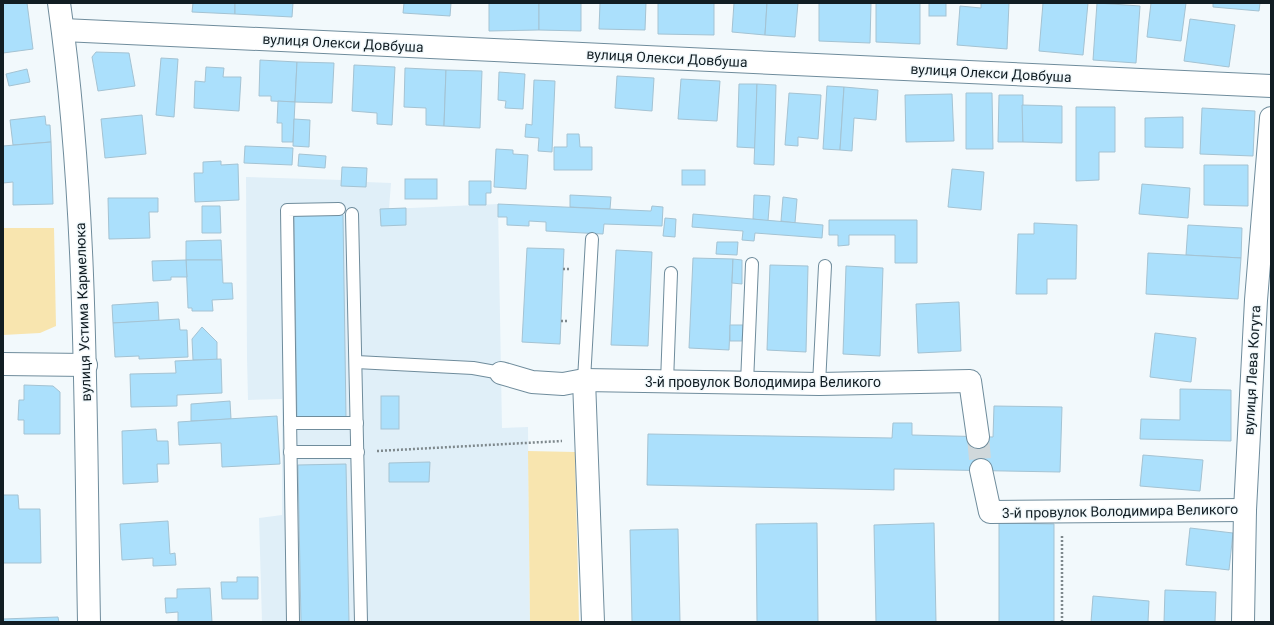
<svg xmlns="http://www.w3.org/2000/svg" width="1274" height="625" font-family="Roboto,sans-serif">
<style>
.built{fill:#e0eff8}
.green{fill:#f8e5af}
.building{fill:#abe0fc;stroke:#a4c3d3}
.lines{fill:none;stroke-linecap:round;stroke-linejoin:round}
.minor-tunnel{stroke:#d0d8db;stroke-width:22;stroke-dasharray:22 11;stroke-linecap:butt}
.service-casing{stroke:#6f8c9c;stroke-width:14}
.minor-casing{stroke:#6f8c9c;stroke-width:24}
.tertiary-casing{stroke:#6f8c9c;stroke-width:24}
.path{stroke:#7e888c;stroke-width:2.5;stroke-dasharray:2 2;stroke-linecap:butt}
.service{stroke:#fff;stroke-width:12}
.minor{stroke:#fff;stroke-width:22}
.tertiary{stroke:#fff;stroke-width:22}
.labels{text-anchor:middle;stroke-width:3;stroke-linejoin:round;paint-order:stroke}
.street-label{font-size:14px;fill:#111d23;stroke:#f2f9fc}
</style>
<rect width="100%" height="100%" fill="#f2f9fc"/>
<!-- built -->
<polygon class="built" points="246,177 342,180 341,186 366,187 366,182 391,183 389,209 498,204 502,428 528,427 530,622 262,622 259,518 282,515 282,399 248,400 247,358"/>
<!-- green -->
<g class="green">
<polygon points="3,228 54,228 56,326 40,333 3,335"/>
<polygon points="528,451 575,452 579,622 530,622"/>
</g>
<!-- building -->
<g class="building">
<polygon points="3,3 27,3 33,49 3,53"/>
<polygon points="193,3 235,3 235,14 192,12"/>
<polygon points="235,3 293,3 292,17 235,14"/>
<polygon points="404,3 451,3 450,16 403,13"/>
<polygon points="489,3 539,3 539,30 489,31"/>
<polygon points="539,3 581,3 581,31 539,30"/>
<polygon points="600,3 646,3 645,30 599,29"/>
<polygon points="658,3 714,3 714,35 658,34"/>
<polygon points="734,3 767,3 765,35 732,32"/>
<polygon points="767,3 798,3 795,37 765,35"/>
<polygon points="819,3 871,3 870,43 819,41"/>
<polygon points="876,3 920,3 920,44 876,42"/>
<rect x="929" y="3" width="17" height="13"/>
<polygon points="981,3 1009,3 1007,49 957,45 960,6 981,8"/>
<polygon points="1043,3 1088,3 1083,55 1039,51"/>
<polygon points="1097,3 1140,6 1136,63 1093,60"/>
<polygon points="1151,3 1186,3 1181,41 1147,37"/>
<polygon points="1213,3 1260,3 1259,11 1213,7"/>
<polygon points="1190,19 1235,25 1229,67 1184,61"/>
<polygon points="96,52 129,53 135,86 98,91 92,57"/>
<polygon points="161,58 178,59 174,117 156,115"/>
<polygon points="260,60 297,62 295,102 271,101 271,96 259,96"/>
<polygon points="297,62 334,63 332,103 295,102"/>
<polygon points="354,65 395,67 392,125 377,124 377,113 352,111"/>
<polygon points="206,67 224,68 223,77 241,77 239,111 194,108 195,81 205,82"/>
<polygon points="405,68 446,70 444,126 426,125 426,108 404,107"/>
<polygon points="27,69 30,82 9,86 6,74"/>
<polygon points="446,70 482,71 480,128 444,126"/>
<polygon points="499,72 525,74 523,109 505,108 506,101 498,100"/>
<polygon points="617,76 654,78 652,111 615,108"/>
<polygon points="681,79 720,81 717,121 678,119"/>
<polygon points="534,80 555,81 552,152 538,151 539,138 525,137 526,124 532,125"/>
<polygon points="739,84 757,84 755,148 737,147"/>
<polygon points="757,84 776,85 774,165 754,164"/>
<polygon points="827,86 844,87 840,150 823,149"/>
<polygon points="844,87 878,90 876,120 854,118 852,151 840,150"/>
<polygon points="789,93 821,95 818,139 798,137 798,146 785,145"/>
<polygon points="966,93 992,93 993,149 966,149"/>
<polygon points="952,94 954,141 906,142 905,95"/>
<polygon points="999,95 1023,95 1023,142 998,142"/>
<polygon points="278,101 295,102 293,142 282,142 282,123 277,123"/>
<polygon points="1022,105 1062,106 1062,143 1023,142"/>
<polygon points="1076,107 1115,107 1115,152 1099,152 1099,180 1076,181"/>
<polygon points="1202,108 1255,111 1253,156 1200,154"/>
<polygon points="142,115 146,154 105,158 101,119"/>
<polygon points="45,116 46,125 50,125 51,142 13,145 10,120"/>
<polygon points="1183,117 1183,148 1145,147 1145,118"/>
<polygon points="294,119 310,120 309,147 293,146"/>
<polygon points="567,134 579,134 580,147 592,147 592,170 554,170 554,147 567,147"/>
<polygon points="51,142 53,204 13,205 13,182 3,183 3,146"/>
<polygon points="245,146 293,148 292,165 244,163"/>
<polygon points="496,149 513,150 513,154 528,155 526,189 494,187"/>
<polygon points="299,154 326,156 325,168 298,166"/>
<polygon points="221,161 221,165 238,164 239,200 195,202 194,173 203,173 203,162"/>
<polygon points="1204,165 1248,165 1248,206 1204,205"/>
<polygon points="342,167 367,168 366,187 341,186"/>
<polygon points="952,169 984,172 981,210 948,207"/>
<rect x="682" y="170" width="23" height="15"/>
<rect x="405" y="179" width="32" height="20"/>
<polygon points="469,181 491,181 491,193 486,193 486,205 469,205"/>
<polygon points="1142,184 1190,188 1188,218 1139,214"/>
<polygon points="570,195 611,197 610,209 570,207"/>
<polygon points="754,195 770,196 768,221 753,219"/>
<polygon points="783,197 797,199 795,223 781,221"/>
<polygon points="108,198 158,198 158,212 149,212 150,238 109,239"/>
<polygon points="498,204 651,211 652,206 663,207 662,226 604,224 603,234 546,231 546,222 529,221 529,226 507,225 507,217 498,217"/>
<polygon points="202,206 220,206 221,233 202,233"/>
<polygon points="406,208 406,225 381,226 380,209"/>
<polygon points="693,214 823,225 822,238 755,233 754,241 742,240 743,231 692,227"/>
<polygon points="294,215 343,215 346,417 297,418"/>
<polygon points="665,218 676,219 675,237 663,236"/>
<polygon points="829,220 917,220 917,263 895,263 895,235 849,235 849,245 838,246 838,235 829,235"/>
<polygon points="1034,223 1077,225 1076,279 1047,279 1047,294 1016,294 1018,234 1034,234"/>
<polygon points="1188,225 1242,228 1241,258 1186,255"/>
<polygon points="221,240 222,260 186,260 186,241"/>
<polygon points="717,242 738,242 737,255 716,254"/>
<polygon points="527,248 564,249 560,344 522,342"/>
<polygon points="616,250 652,252 648,346 611,345"/>
<polygon points="1148,253 1241,258 1238,299 1146,294"/>
<polygon points="693,258 733,259 729,350 689,348"/>
<polygon points="733,259 742,260 742,284 732,283"/>
<polygon points="186,260 222,260 223,283 232,283 233,299 212,300 213,311 192,311 192,308 188,308"/>
<polygon points="186,260 187,277 171,277 171,280 153,281 152,261"/>
<polygon points="770,265 808,266 806,352 767,350"/>
<polygon points="846,266 883,268 880,356 843,354"/>
<polygon points="158,302 159,321 113,323 112,305"/>
<polygon points="959,302 961,351 918,353 916,304"/>
<polygon points="179,319 180,330 187,330 188,357 139,359 139,356 115,357 113,323"/>
<polygon points="730,325 743,325 742,341 730,341"/>
<polygon points="202,327 217,342 217,360 193,360 192,339"/>
<polygon points="1155,333 1196,338 1191,382 1150,377"/>
<polygon points="221,359 222,393 177,395 177,406 131,407 130,374 176,373 175,361"/>
<polygon points="24,385 53,386 60,392 60,434 24,434 24,420 18,420 19,400 24,400"/>
<polygon points="1180,389 1231,390 1231,441 1140,439 1141,419 1180,420"/>
<rect x="381" y="396" width="18" height="33"/>
<polygon points="230,401 231,419 191,421 191,404"/>
<polygon points="994,406 1062,407 1060,472 894,469 894,490 647,485 648,434 892,438 893,423 912,423 912,435 993,437"/>
<polygon points="277,416 280,464 222,467 221,443 179,445 178,422"/>
<polygon points="156,429 157,441 168,441 169,464 157,464 158,482 123,484 122,431"/>
<polygon points="1143,455 1203,460 1200,491 1140,486"/>
<polygon points="430,462 429,482 389,482 389,463"/>
<polygon points="346,464 349,622 301,622 298,465"/>
<polygon points="3,495 18,495 19,509 40,509 41,563 3,563"/>
<polygon points="168,521 170,554 175,553 176,565 153,566 153,558 122,560 120,524"/>
<polygon points="817,523 818,622 757,622 756,524"/>
<polygon points="934,523 936,622 876,622 874,525"/>
<polygon points="999,523 1054,524 1054,622 999,622"/>
<polygon points="1190,528 1233,533 1229,570 1186,565"/>
<polygon points="678,529 680,622 632,622 630,530"/>
<polygon points="237,577 258,577 258,599 222,599 221,582 237,582"/>
<polygon points="210,588 212,622 178,622 178,612 166,613 165,598 177,598 177,589"/>
<polygon points="1165,590 1216,592 1215,622 1164,622"/>
<polygon points="1093,596 1149,601 1148,622 1091,622"/>
<polygon points="58,617 59,622 3,622 3,619"/>
</g>
<g class="lines">
<!-- minor-tunnel -->
<polyline class="minor-tunnel" points="978,437 981,470"/>
<defs>
<g id="service">
<polyline points="352,214 361,622"/>
<polyline points="356,362 473,368 501,373"/>
<polyline points="584,380 592,239"/>
<polyline points="667,382 671,273"/>
<polyline points="747,383 752,264"/>
<polyline points="819,384 825,266"/>
<polyline points="290,423 357,423"/>
<polyline points="290,452 358,452"/>
<polyline points="293,622 287,210 339,209"/>
</g>
<g id="minor">
<polyline points="63,30 1271,86"/>
<polyline points="3,364 86,365"/>
<polyline points="501,373 532,382 563,384 584,380 819,384 970,381 978,437"/>
<polyline points="584,380 593,622"/>
<polyline points="981,470 990,512 1245,510"/>
<polyline points="1243,622 1245,510 1256,300 1271,118"/>
</g>
<path id="tertiary" d="M59,3C88,208 85,416 89,622"/>
</defs>
<!-- service casing -->
<use href="#service" class="service-casing"/>
<!-- minor casing -->
<use href="#minor" class="minor-casing"/>
<!-- tertiary casing -->
<use href="#tertiary" class="tertiary-casing"/>
<!-- path -->
<g class="path">
<polyline points="563,269 571,269"/>
<polyline points="561,321 568,321"/>
<polyline points="377,451 562,441"/>
<polyline points="1062,622 1062,535"/>
</g>
<!-- service -->
<use href="#service" class="service"/>
<!-- minor -->
<use href="#minor" class="minor"/>
<!-- tertiary -->
<use href="#tertiary" class="tertiary"/>
</g>
<g class="labels">
<!-- street labels -->
<g class="street-label">
<text transform="translate(343 43) rotate(3)" y="5">вулиця Олекси Довбуша</text>
<text transform="translate(667 58) rotate(3)" y="5">вулиця Олекси Довбуша</text>
<text transform="translate(991 73) rotate(3)" y="5">вулиця Олекси Довбуша</text>
<text transform="translate(83 312) rotate(-92)" y="5">вулиця Устима Кармелюка</text>
<text transform="translate(1252 370) rotate(-87)" y="5">вулиця Лева Когута</text>
<text x="763" y="387">3-й провулок Володимира Великого</text>
<text transform="translate(1120 511) rotate(-1)" y="5">3-й провулок Володимира Великого</text>
</g>
</g>
<!-- border -->
<rect width="1274" height="625" fill="none" stroke="#111d23" stroke-width="8"/>
</svg>
